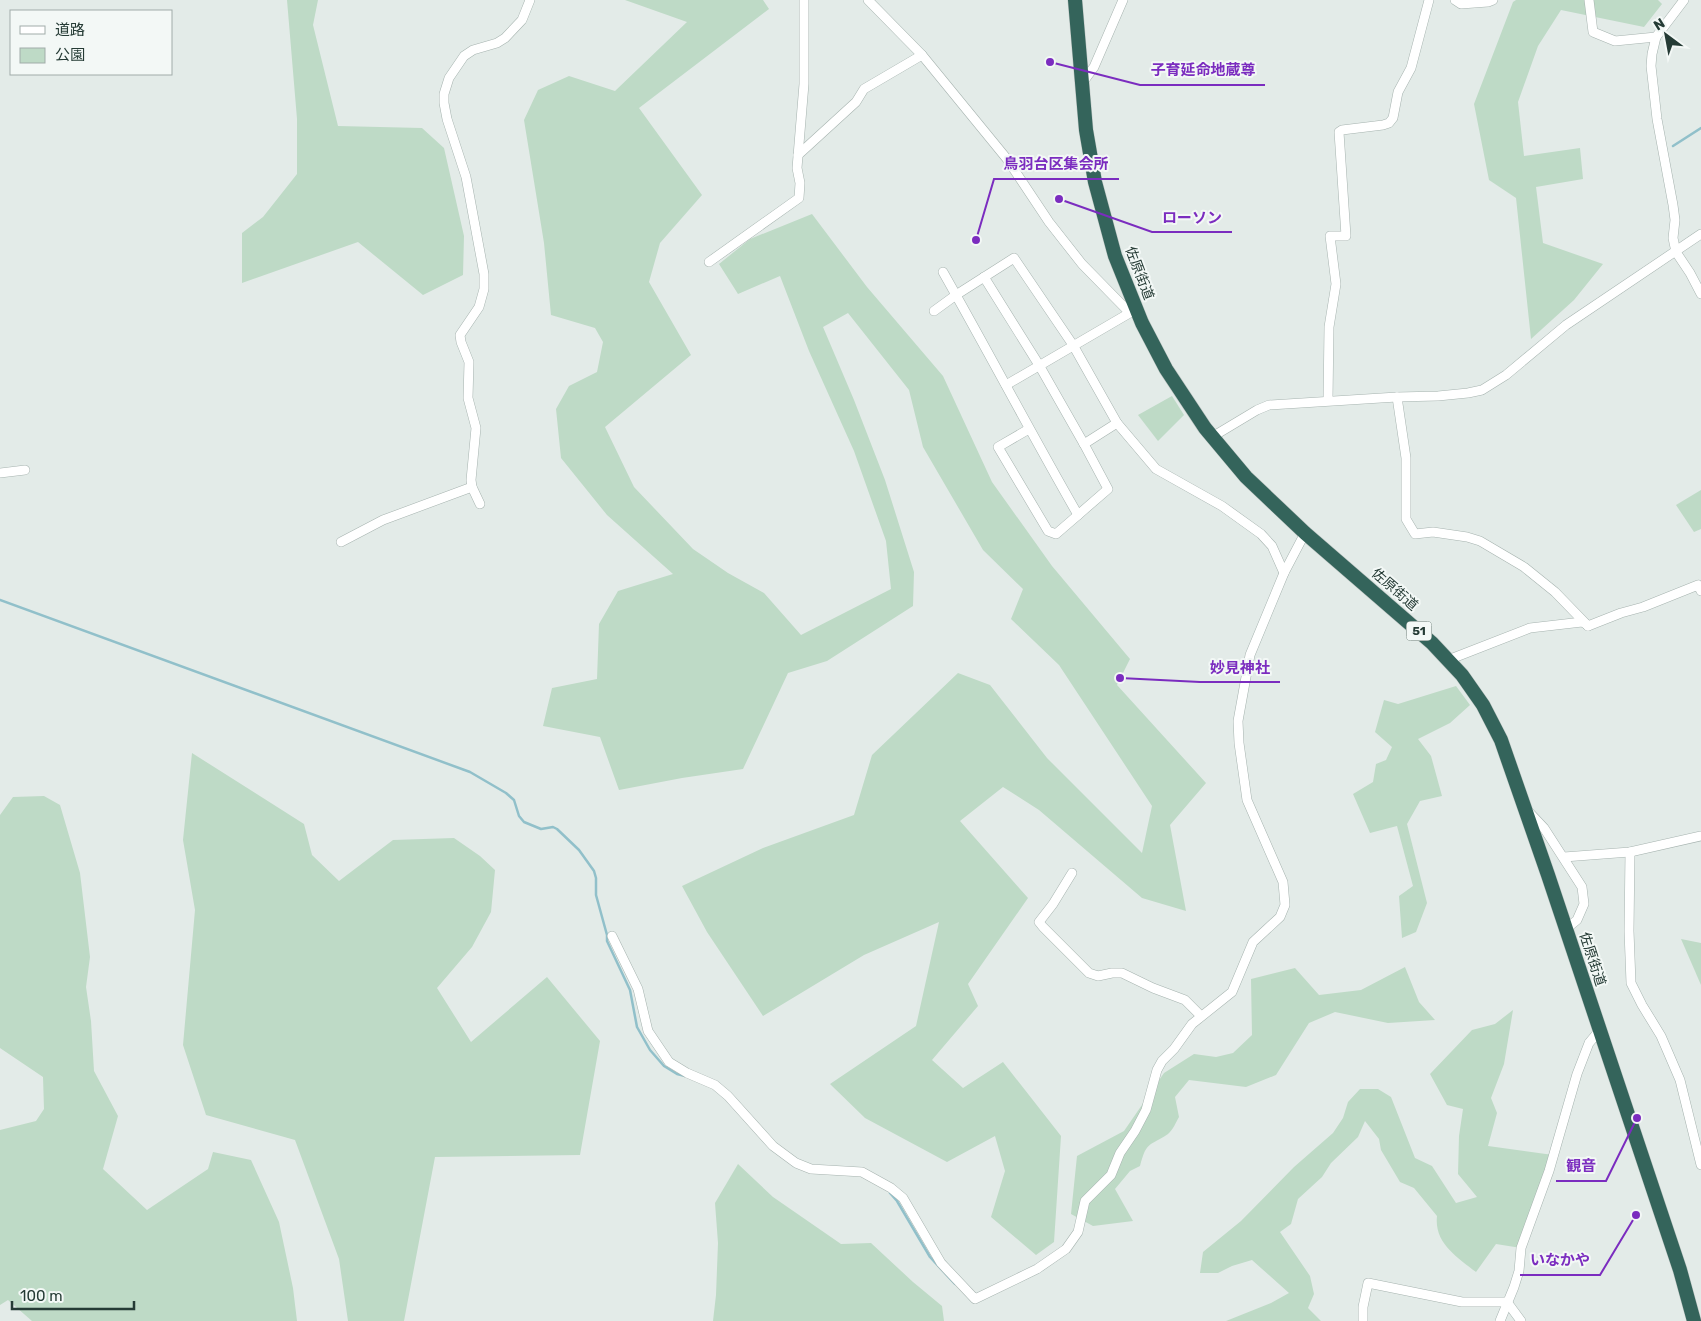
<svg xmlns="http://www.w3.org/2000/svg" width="1701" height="1321" font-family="Rubik,'Noto Sans JP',sans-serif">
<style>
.green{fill:#bedac6}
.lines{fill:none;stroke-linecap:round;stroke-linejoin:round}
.stream{stroke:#91c0ca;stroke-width:2.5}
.minor-casing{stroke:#a6b3af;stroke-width:10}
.highway-casing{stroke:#c2c8c6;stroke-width:15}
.minor{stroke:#fff;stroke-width:9}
.highway{stroke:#34645b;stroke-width:14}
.labels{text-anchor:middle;stroke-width:4;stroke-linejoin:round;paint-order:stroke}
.shield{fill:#f3f8f6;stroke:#63746f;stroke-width:1}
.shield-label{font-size:12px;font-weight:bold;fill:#253b35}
.street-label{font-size:14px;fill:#253b35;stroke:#f3f8f6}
.leader{fill:none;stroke:#7b2cbf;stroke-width:2}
.callout-dot{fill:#7b2cbf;stroke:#f3f8f6;stroke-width:2}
.callout-label{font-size:15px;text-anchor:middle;font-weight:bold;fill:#7b2cbf;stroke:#f3f8f6;stroke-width:4;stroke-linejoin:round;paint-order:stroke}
</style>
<rect width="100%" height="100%" fill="#e3ebe8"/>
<!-- green -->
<g class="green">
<polygon points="287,0 318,0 313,25 338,126 422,128 444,148 464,236 463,275 423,295 358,242 242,283 242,233 263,217 297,174 297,119"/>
<polygon points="625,0 763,0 769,9 639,108 702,195 660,243 649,282 691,355 605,427 634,487 693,549 728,573 764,593 801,635 891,589 886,541 854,451 809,351 780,276 738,294 719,264 750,239 812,214 867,287 943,376 992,482 1052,566 1130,659 1117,685 1206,783 1170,825 1186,911 1142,898 1039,810 1003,787 960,821 1028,898 968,984 978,1006 932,1060 963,1088 1003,1062 1061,1136 1054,1242 1036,1255 991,1217 1005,1171 995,1136 947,1162 865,1118 830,1084 916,1026 939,922 864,955 763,1016 707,932 682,886 763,848 854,815 872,755 958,673 990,685 1047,758 1142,853 1152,806 1059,665 1011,619 1023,589 983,550 923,447 909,390 848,313 823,327 854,400 885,480 914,572 913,606 827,661 788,673 743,769 682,778 619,790 600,737 543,726 552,688 597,679 599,624 618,591 673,574 607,515 561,458 556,409 569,386 597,372 603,342 595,328 551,315 544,243 524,120 538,90 569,76 615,91 687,22"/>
<polygon points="1516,0 1658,0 1662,4 1644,27 1561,10 1538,46 1518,102 1524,156 1580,148 1583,179 1536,187 1543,243 1603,264 1574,300 1531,339 1516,198 1489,180 1474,104 1513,2"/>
<polygon points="1172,396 1184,415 1158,441 1138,415"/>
<polygon points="1701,490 1701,529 1694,532 1676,505"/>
<polygon points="1456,686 1470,705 1450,723 1418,739 1431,756 1442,796 1420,801 1407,824 1427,903 1416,932 1402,938 1399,896 1413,886 1397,826 1370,833 1353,794 1373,782 1376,764 1386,760 1392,747 1375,732 1384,700 1398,704"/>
<polygon points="192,753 304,824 312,855 339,881 393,840 454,838 480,856 495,870 491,912 472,947 437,988 471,1042 547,977 600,1041 580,1155 435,1157 404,1321 348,1321 339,1259 295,1140 206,1115 183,1045 195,910 183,840"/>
<polygon points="44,796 60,805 80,873 90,957 86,987 91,1021 94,1071 118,1116 103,1169 147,1210 208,1169 213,1152 251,1160 279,1222 293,1288 297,1321 32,1321 8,1300 0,1305 0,1130 36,1121 44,1109 43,1077 0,1048 0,815 13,797"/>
<polygon points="1681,939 1701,943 1701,985"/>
<path d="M1405,967L1419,1002L1435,1020L1388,1023L1335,1012L1309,1023L1276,1075L1246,1087L1189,1080L1175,1097L1179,1117C1176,1122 1173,1130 1168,1134C1149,1147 1147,1140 1140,1166L1130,1171L1115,1189L1133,1221L1093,1226L1071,1214L1077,1156L1124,1131L1164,1073L1194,1054L1216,1057L1233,1053L1252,1035L1251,979L1295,968L1319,995L1361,990Z"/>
<path d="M1513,1010L1504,1064L1491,1098L1497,1113L1488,1146L1553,1155L1521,1248L1496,1244L1476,1272C1457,1257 1434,1243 1437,1216L1414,1188L1400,1182L1381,1150L1379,1139L1365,1121L1358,1137L1331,1163L1322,1177L1298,1199L1291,1224L1280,1232L1310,1276L1314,1294L1308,1308L1321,1321H1226L1271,1303L1289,1293L1252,1260L1232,1266L1218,1273H1200L1203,1252L1241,1221L1294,1167L1333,1133L1343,1118L1348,1102L1360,1089H1378L1391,1097L1415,1158L1432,1166L1456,1203L1477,1197L1458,1174L1459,1136L1463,1109L1447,1105L1430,1074L1472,1030L1495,1024Z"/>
<polygon points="738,1164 773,1197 841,1244 871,1243 913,1282 942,1306 944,1321 713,1321 716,1295 718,1243 715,1203"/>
</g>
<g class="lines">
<!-- stream -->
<g class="stream">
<polyline points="1673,146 1701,128"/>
<polyline points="0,600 470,772 506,793 514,800 519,816 524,822 541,829 553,827 557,829 579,850 594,871 596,878 596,895 607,935 607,941 630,990 637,1027 650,1050 664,1066 677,1074 685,1076"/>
<polyline points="890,1193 897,1201 930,1257 955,1284"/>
</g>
<defs>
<g id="minor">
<polyline points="868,0 922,55 1007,159 1049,222 1082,264 1129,312"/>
<polyline points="1455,0 1461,4 1488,2 1493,0"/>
<polyline points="1589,0 1593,32 1615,41 1656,37"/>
<polyline points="1684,0 1656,37 1652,54 1651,66 1657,119 1673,205 1675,220 1673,238 1676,252 1690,273 1701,294"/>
<polyline points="1083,82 1094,67 1123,0"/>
<polyline points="798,155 856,102 864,89 922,55"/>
<polyline points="709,262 799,198 800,183 797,168 804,84 804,0"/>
<polyline points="984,277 1039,365 1084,444"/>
<path d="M934,311L956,295L1014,258L1073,345L1117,423L1084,444L1108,489L1078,515C1032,435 989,353 943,272"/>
<polyline points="1006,385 1133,311"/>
<polyline points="1397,397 1406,458 1406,519 1415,534 1433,532 1467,537 1480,541 1524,567 1555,592 1588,626"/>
<polyline points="1328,400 1329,327 1336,284 1330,236 1346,236 1339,132 1342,130 1383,125 1389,123 1393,118 1398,92 1411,68 1429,0"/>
<polyline points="1117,423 1156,469 1222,506 1261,534 1272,546 1284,573"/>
<polyline points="1029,429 998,447 1048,531 1056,534 1078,515"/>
<polyline points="1212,437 1257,410 1269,405 1397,397 1438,396 1468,393 1482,390 1506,375 1566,325 1701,234"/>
<polyline points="0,473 25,470"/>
<polyline points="480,504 472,487 471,480 476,428 468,398 469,362 461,342 460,335 479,307 484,289 484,274 466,177 447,119 444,103 444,94 449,78 464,56 473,50 497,43 505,38 522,20 530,0"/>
<polyline points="341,542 383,520 472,487"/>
<polyline points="1588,626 1621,613 1643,607 1698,585 1701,591"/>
<polyline points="1448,660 1530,628 1582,622 1586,624"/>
<polyline points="1528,811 1544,828 1582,887 1584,904 1577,920 1566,929"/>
<polyline points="1630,852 1629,931 1631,983 1642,1005 1661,1036 1680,1080 1701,1165"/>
<polyline points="1564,857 1630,852 1701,836"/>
<polyline points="1072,873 1053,904 1039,922 1043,927 1089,973 1098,976 1112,973 1122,973 1153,988 1185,1000 1201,1016"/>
<polyline points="612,936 638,989 648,1031 669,1062 687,1073 715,1085 728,1096 773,1146 796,1163 811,1169 862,1172 891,1188 903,1198 941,1263 975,1299 1037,1269 1066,1249 1078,1232 1085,1201 1111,1175 1120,1153 1135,1131 1146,1110 1157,1070 1162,1061 1174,1049 1192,1024 1232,992 1253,942 1280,917 1285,905 1283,882 1247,800 1239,743 1238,721 1250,655 1284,573 1305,533"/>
<polyline points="1507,1302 1521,1321"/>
<polyline points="1363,1321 1363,1307 1368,1283 1462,1302 1507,1302"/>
<polyline points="1500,1321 1514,1287 1519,1271 1521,1248 1549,1171 1577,1074 1589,1043 1599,1031"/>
</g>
<polyline id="highway" points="1075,0 1086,130 1095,182 1115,256 1142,323 1166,369 1205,428 1246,477 1305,533 1432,643 1462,675 1483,705 1501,740 1548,875 1680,1270 1694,1321"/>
</defs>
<!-- minor casing -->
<use href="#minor" class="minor-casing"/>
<!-- highway casing -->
<use href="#highway" class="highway-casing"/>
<!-- minor -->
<use href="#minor" class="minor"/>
<!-- highway -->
<use href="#highway" class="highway"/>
</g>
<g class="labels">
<!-- shield labels -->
<rect class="shield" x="1406.5" y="621.5" width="25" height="19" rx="4"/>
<g class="shield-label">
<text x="1419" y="635">51</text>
</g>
<!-- street labels -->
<g class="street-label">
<text transform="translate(1140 273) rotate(69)" y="5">佐原街道</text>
<text transform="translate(1395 589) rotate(41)" y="5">佐原街道</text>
<text transform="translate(1593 959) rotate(72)" y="5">佐原街道</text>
</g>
</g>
<!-- callouts -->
<path class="leader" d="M1050 62L1140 85H1265M976 240L994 179H1119M1059 199L1152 232H1232M1120 678L1200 682H1280M1637 1118L1606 1181H1556M1636 1215L1600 1275H1520"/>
<g class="callout-dot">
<circle cx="1050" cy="62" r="5"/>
<circle cx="976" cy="240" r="5"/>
<circle cx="1059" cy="199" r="5"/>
<circle cx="1120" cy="678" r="5"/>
<circle cx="1637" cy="1118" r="5"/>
<circle cx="1636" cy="1215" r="5"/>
</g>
<g class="callout-label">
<text x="1203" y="75">子育延命地蔵尊</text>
<text x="1056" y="169">鳥羽台区集会所</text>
<text x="1192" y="223">ローソン</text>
<text x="1240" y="673">妙見神社</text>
<text x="1581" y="1171">観音</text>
<text x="1560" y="1265">いなかや</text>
</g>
<!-- legend -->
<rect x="10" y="10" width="162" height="65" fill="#f3f8f6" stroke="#a1aca9"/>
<rect x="20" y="26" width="25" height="8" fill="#ffffff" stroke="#a1aca9"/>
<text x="55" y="35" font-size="15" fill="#253b35">道路</text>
<rect x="20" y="48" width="25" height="15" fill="#bedac6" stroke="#a1aca9"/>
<text x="55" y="60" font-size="15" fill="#253b35">公園</text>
<!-- north arrow -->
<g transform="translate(1666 35) rotate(328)" stroke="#f3f8f6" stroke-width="4" paint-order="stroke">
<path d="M0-4L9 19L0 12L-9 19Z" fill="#253b35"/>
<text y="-8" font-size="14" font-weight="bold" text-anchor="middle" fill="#253b35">N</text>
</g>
<!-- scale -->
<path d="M12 1301v8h122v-8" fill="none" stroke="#253b35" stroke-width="2.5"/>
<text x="20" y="1301" font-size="15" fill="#253b35" stroke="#f3f8f6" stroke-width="4" paint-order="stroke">100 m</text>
</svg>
